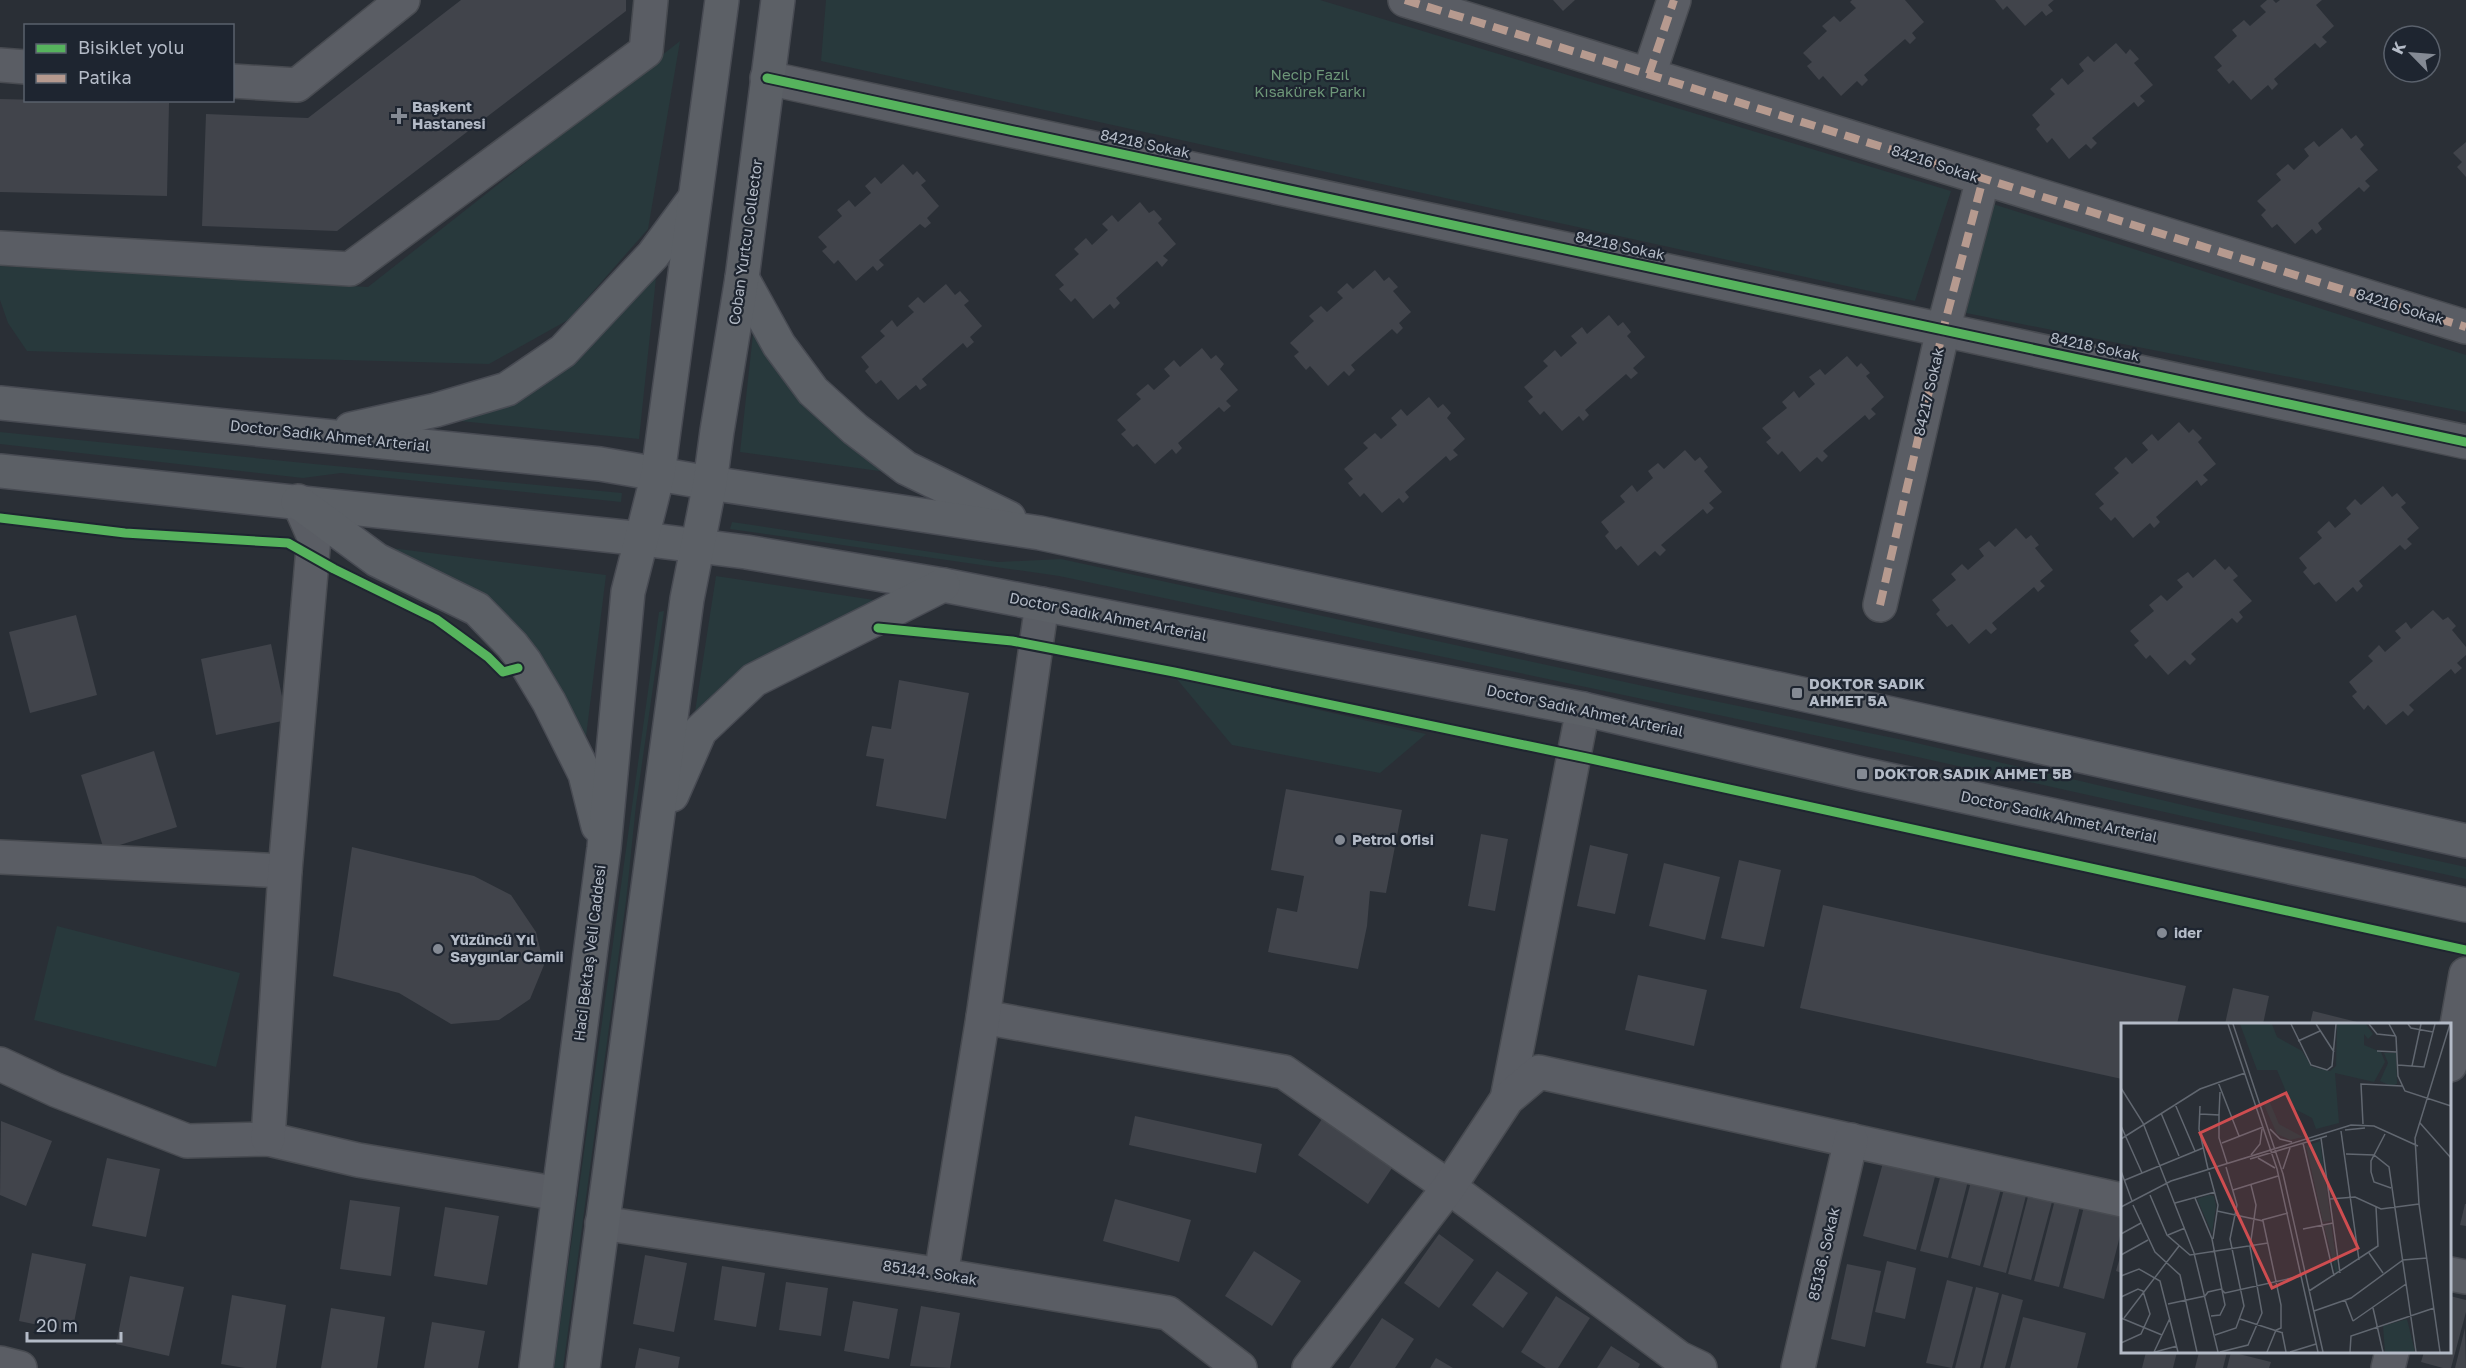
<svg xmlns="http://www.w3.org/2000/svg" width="2466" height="1368" font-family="'Golos Text',sans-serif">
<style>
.green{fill:#28393c}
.building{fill:#41444b}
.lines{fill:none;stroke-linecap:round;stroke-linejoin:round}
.minor-casing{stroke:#484b51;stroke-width:36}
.major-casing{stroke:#484b53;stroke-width:36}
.minor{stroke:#5a5d64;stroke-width:33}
.major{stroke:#5c6066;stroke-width:33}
.quiet{stroke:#b69a8f;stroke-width:8;stroke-dasharray:15 8;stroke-linecap:butt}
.cycleway-casing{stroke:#1e2530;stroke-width:13}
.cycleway{stroke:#56b35d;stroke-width:9}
.poi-dot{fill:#848a94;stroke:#1e2530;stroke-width:2}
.labels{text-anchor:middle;stroke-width:4.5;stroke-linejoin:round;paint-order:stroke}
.park-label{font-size:15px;fill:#6d9678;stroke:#1e2530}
.poi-label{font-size:15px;font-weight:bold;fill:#b4bbc7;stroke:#1e2530;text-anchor:start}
.street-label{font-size:15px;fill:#b4bbc7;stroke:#1e2530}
.inset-road{fill:none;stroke:#616770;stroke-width:1.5}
.view{fill:#ce4d50;fill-opacity:0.15;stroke:#ce4d50;stroke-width:3}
.inset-edge{fill:none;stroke:#b4bbc7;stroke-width:3}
</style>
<rect width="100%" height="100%" fill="#2a2f36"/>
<!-- green -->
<g class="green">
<polygon points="826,0 1320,0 1951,191 1915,301 821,61"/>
<polygon points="680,41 648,229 568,320 489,364 27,351 8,323 0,300 0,266 368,287"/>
<polygon points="1993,204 2466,355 2466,412 1966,313"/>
<polygon points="658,259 639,439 440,419 514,393"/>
<polygon points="755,316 894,473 740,452"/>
<polygon points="0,432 314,464 622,493 621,502 341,473 303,478 0,444"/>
<polygon points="732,522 998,562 1061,559 1680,694 1908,741 2213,812 2466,867 2466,879 1904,754 1059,576 730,529"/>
<polygon points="375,546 606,575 584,753 528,650"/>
<polygon points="716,576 894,603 784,652 695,712"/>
<polygon points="664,611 636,805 626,901 563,1368 554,1368 659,612"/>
<polygon points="1176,678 1426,734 1380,773 1232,745"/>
<polygon points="57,926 240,973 216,1067 34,1020"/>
</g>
<!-- building -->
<g class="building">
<polygon points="461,0 626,0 626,11 337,231 202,226 206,114 308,118"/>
<polygon points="1553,0 1575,0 1563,11"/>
<polygon points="1852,0 1905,0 1924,22 1912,33 1916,38 1910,44 1905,39 1864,75 1868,80 1862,86 1857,81 1841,96 1823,76 1819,80 1807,66 1812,62 1803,53 1827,31 1822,26 1834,16 1840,22 1856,8 1850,2"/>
<polygon points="1995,0 2054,0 2048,5 2053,11 2046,16 2042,11 2025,26 2007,6 2003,10"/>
<polygon points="2267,0 2273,0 2276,3 2280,0 2322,0 2316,5 2334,26 2322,37 2327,42 2320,48 2315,43 2274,79 2278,84 2272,90 2268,85 2251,100 2233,80 2229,84 2217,70 2222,66 2214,57 2237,36 2232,30 2244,20 2250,26 2266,12 2260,6"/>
<polygon points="2116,43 2126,54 2130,49 2139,59 2134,63 2153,85 2140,96 2145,101 2138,107 2134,102 2092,138 2097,143 2091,149 2086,144 2069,159 2052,138 2047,143 2036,129 2040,125 2032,115 2055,94 2050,89 2062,78 2068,85 2084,71 2079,64 2088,56 2094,62"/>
<polygon points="0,99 169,103 167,196 0,192"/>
<polygon points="2342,128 2351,139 2356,135 2364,145 2360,149 2378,170 2365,181 2370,186 2364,192 2359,187 2318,223 2322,229 2316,234 2312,229 2295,244 2277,224 2272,228 2261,215 2266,210 2257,201 2281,180 2276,174 2288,164 2294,170 2309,156 2304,149 2314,141 2319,147"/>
<polygon points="2466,142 2466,177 2457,167 2462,162 2453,153"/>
<polygon points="903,164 913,175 917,171 926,181 921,185 939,206 927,218 931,223 925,228 920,224 879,260 884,265 877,271 873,266 856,281 838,260 834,264 822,251 827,247 818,237 842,216 837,210 849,200 855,207 871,193 865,186 875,177 881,184"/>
<polygon points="1140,202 1149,213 1154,210 1162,219 1158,223 1176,244 1163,256 1168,260 1162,267 1157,261 1116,298 1120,303 1114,309 1110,304 1093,319 1075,298 1071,302 1059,289 1064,285 1055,275 1079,254 1074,249 1086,238 1092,245 1108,230 1102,224 1112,215 1118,222"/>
<polygon points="1375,270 1384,281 1389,277 1398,287 1393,291 1411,312 1399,323 1403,328 1397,334 1392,329 1351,365 1355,370 1349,376 1344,371 1328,386 1310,366 1306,370 1294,356 1299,352 1290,343 1314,321 1309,316 1321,306 1327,312 1343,298 1337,292 1347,283 1353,289"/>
<polygon points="946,284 955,295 960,291 969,301 964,305 982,326 970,337 974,342 967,348 963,343 922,379 927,385 920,390 916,385 898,400 881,380 876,384 865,371 869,367 861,357 885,336 880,331 892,320 897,327 914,312 908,306 918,297 924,303"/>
<polygon points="1609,315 1618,326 1623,322 1631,332 1627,336 1645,357 1633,368 1638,373 1631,379 1626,374 1585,410 1589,415 1583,421 1579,416 1562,431 1544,411 1540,415 1528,401 1533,397 1524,387 1548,366 1543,361 1555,350 1561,357 1577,343 1571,336 1582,327 1587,334"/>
<polygon points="1202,348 1211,359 1216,355 1224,364 1220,369 1238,390 1226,401 1231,406 1224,412 1219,407 1178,443 1182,448 1176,454 1172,449 1155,464 1137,444 1133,447 1121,434 1126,430 1117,420 1141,399 1136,394 1148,384 1154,390 1170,376 1164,369 1174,360 1180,367"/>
<polygon points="1847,356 1857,367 1861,363 1870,373 1866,376 1884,397 1871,409 1876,414 1869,420 1865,415 1823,451 1828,456 1822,462 1817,457 1800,472 1782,451 1778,455 1766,442 1771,438 1762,428 1787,408 1782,402 1794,391 1799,398 1815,384 1809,377 1820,369 1825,375"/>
<polygon points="1429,397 1438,408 1443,404 1451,413 1447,418 1465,439 1453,450 1458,455 1450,461 1446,456 1405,492 1409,497 1403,503 1399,498 1382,513 1364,493 1360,497 1348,483 1353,479 1344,469 1368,448 1363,443 1375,433 1381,439 1397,425 1391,418 1401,409 1407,416"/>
<polygon points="2179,422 2189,433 2193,429 2202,438 2198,442 2216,464 2203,475 2208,480 2201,486 2197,480 2156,517 2160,522 2154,528 2150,523 2133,538 2115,517 2111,521 2099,508 2104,504 2095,494 2119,473 2114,468 2126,457 2132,464 2148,450 2142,443 2152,434 2158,441"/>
<polygon points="1685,450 1695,461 1700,457 1708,467 1704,471 1722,492 1709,503 1714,508 1707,514 1703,509 1661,545 1666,550 1660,556 1655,551 1638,566 1621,546 1616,550 1605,536 1609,532 1601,522 1625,502 1620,496 1632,485 1637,492 1653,478 1648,471 1658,463 1664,469"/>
<polygon points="2383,486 2392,497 2397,493 2406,503 2401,507 2419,528 2407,539 2412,544 2405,550 2400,545 2359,581 2363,586 2357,592 2353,587 2336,602 2319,582 2314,585 2303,572 2307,568 2299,558 2322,538 2317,532 2329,521 2335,528 2351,514 2346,508 2355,499 2361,505"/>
<polygon points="2016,528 2026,539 2031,535 2039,545 2035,548 2053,570 2040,581 2045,586 2038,592 2034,587 1992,623 1997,629 1991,634 1986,629 1969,644 1952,624 1947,627 1936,614 1940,610 1932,600 1956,580 1951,574 1962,564 1968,570 1984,556 1979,549 1989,541 1995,547"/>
<polygon points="2215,559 2225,570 2229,566 2238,576 2233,580 2252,601 2239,612 2243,617 2237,623 2232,618 2191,654 2196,659 2190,665 2185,660 2168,675 2150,655 2146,659 2134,645 2139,641 2130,631 2154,611 2149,605 2161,595 2167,601 2183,587 2177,580 2188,572 2193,578"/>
<polygon points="2433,610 2443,620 2448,617 2456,626 2452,630 2466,647 2466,655 2457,663 2462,668 2455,674 2451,669 2409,705 2414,710 2408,716 2403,711 2386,725 2368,705 2364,710 2352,696 2357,692 2349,682 2373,661 2368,656 2379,645 2385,652 2401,638 2395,631 2406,622 2411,629"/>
<polygon points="76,615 97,695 30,713 9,632"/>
<polygon points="271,644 287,720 216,735 201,659"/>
<polygon points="899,680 969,693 946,819 876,806 884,759 866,756 872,726 891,729"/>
<polygon points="154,751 177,827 104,850 81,775"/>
<polygon points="1286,789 1402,810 1386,893 1370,891 1367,926 1358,969 1268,952 1277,908 1297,912 1304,876 1271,870"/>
<polygon points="1481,834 1508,839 1495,911 1468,906"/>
<polygon points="1590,845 1628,854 1615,914 1577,906"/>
<polygon points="352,847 474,876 511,895 536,932 544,965 530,999 499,1020 451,1024 399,993 333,976"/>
<polygon points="1739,860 1781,870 1764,947 1721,938"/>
<polygon points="1664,863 1720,877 1705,940 1649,926"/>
<polygon points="1823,905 2186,986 2177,1024 2122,1024 2122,1079 1800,1008"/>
<polygon points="1638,975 1707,990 1694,1046 1625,1030"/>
<polygon points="2233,988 2269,996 2263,1024 2225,1024"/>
<polygon points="2313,1011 2365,1024 2310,1024"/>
<polygon points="1135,1116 1262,1144 1256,1173 1129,1145"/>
<polygon points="1322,1119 1392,1168 1368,1204 1298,1155"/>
<polygon points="1,1121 52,1141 26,1206 0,1195"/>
<polygon points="107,1158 160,1169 146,1237 92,1226"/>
<polygon points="1884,1159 1936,1173 1916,1250 1863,1236"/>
<polygon points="1974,1170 2004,1178 1980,1266 1951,1258"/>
<polygon points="1941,1174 1968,1181 1948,1258 1920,1251"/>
<polygon points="2007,1178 2029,1184 2006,1273 1983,1267"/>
<polygon points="2031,1185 2055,1191 2031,1280 2008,1274"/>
<polygon points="2057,1192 2082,1199 2059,1287 2034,1281"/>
<polygon points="1115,1199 1191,1220 1179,1262 1103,1241"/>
<polygon points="2086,1199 2122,1209 2122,1228 2104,1299 2063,1288"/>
<polygon points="350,1200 400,1207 391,1276 340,1269"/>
<polygon points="2465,1204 2466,1204 2466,1226 2460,1225"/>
<polygon points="445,1207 499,1216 487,1285 434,1276"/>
<polygon points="1439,1234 1474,1260 1439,1308 1404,1283"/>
<polygon points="2122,1250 2122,1273 2116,1271"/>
<polygon points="1254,1251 1301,1281 1272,1326 1225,1296"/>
<polygon points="32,1253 86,1264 72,1332 19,1321"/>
<polygon points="645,1255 687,1263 674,1332 633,1324"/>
<polygon points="1887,1261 1916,1268 1905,1319 1875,1312"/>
<polygon points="1847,1264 1881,1271 1865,1347 1831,1339"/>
<polygon points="722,1266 765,1273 756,1327 714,1320"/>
<polygon points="1497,1271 1528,1293 1503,1328 1472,1305"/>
<polygon points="130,1276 184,1287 169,1356 116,1344"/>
<polygon points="1947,1280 1973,1287 1952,1368 1926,1363"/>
<polygon points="786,1282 828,1288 821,1336 779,1330"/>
<polygon points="1976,1287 1999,1293 1980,1368 1955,1368"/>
<polygon points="2002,1294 2023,1300 2005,1368 1983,1368"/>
<polygon points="232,1295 286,1305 276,1368 245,1368 221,1364"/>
<polygon points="1556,1296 1590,1318 1558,1368 1546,1368 1521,1352"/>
<polygon points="2450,1296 2466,1300 2466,1312 2451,1368 2443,1368 2421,1362 2424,1352 2450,1352"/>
<polygon points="853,1301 898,1309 889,1359 844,1351"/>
<polygon points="921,1306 960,1313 950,1368 910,1366"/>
<polygon points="331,1308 385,1317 377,1368 321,1368"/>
<polygon points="2023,1317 2086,1333 2077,1368 2010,1368"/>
<polygon points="1382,1318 1414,1339 1395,1368 1349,1368"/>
<polygon points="432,1322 485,1331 478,1368 424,1368"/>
<polygon points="2465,1328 2466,1368 2455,1368"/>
<polygon points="1611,1346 1640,1364 1638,1368 1597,1368"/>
<polygon points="639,1348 680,1357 678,1368 635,1368"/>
<polygon points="2146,1352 2177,1352 2173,1368 2142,1368"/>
<polygon points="2199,1352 2227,1352 2223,1368 2195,1368"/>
<polygon points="2231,1352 2271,1362 2269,1368 2227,1368"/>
<polygon points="1436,1358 1453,1368 1430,1368"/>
</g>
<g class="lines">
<defs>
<g id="minor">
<path d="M1405,0C1759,107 2112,220 2466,327"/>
<polyline points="0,65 26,67"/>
<polyline points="1649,74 1674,0"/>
<polyline points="767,78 2466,442"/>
<polyline points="232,81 297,85 403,0"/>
<polyline points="0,248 350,269 646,51 651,0"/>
<polyline points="1880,605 1943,330 1983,179"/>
<polyline points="0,857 285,871"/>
<polyline points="983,1017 1284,1072 1449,1187 1679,1358 1700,1368"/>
<polyline points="0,1064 56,1090 187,1141 268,1139 358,1160 542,1191 559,1192"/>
<polyline points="2450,1065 2466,974"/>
<polyline points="1507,1099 1583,709"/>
<polyline points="268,1139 285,871 314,537 298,501"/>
<polyline points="602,1223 941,1275 1168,1313 1240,1368"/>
<polyline points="2450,1274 2466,1277"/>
<polyline points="941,1275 983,1017 1042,604"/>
<polyline points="0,1363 20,1368"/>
<polyline points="1309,1368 1449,1187 1507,1099 1539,1072 2122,1200"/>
<polyline points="1798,1368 1851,1140"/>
<polyline points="2388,1368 2392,1352"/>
</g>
<g id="major">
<polyline points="742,278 779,345 813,391 855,429 906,468 1009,518"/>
<polyline points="0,403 600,464 710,483 1040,533 1797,693 2466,841"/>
<polyline points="351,429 436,410 507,389 563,351 653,255 695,198"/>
<polyline points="0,471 643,539 746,552 943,585 1583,709 1862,774 2466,905"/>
<polyline points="298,502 377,560 477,609 512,645 525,662 549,702 585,774 598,826"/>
<polyline points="672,795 700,731 754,680 943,585"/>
<polyline points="536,1368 604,848 628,592 658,474 722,0"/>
<polyline points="583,1368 687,599 710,483 717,431 742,278 778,0"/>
</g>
</defs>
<!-- minor casing -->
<use href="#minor" class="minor-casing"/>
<!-- major casing -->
<use href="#major" class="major-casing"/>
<!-- minor -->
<use href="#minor" class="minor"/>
<!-- major -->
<use href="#major" class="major"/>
<!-- quiet -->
<g class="quiet">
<path d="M1405,0C1759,107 2112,220 2466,327"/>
<polyline points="1649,74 1674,0"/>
<polyline points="1880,605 1943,330 1983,179"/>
</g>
<defs>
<g id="cycleway">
<polyline points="767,78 2466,442"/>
<polyline points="0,518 125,533 288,543 334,569 436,619 488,657 503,672 518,668"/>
<polyline points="878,628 1012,641 1174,672 1587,758 2466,950"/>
</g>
</defs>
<!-- cycleway casing -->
<use href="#cycleway" class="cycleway-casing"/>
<!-- cycleway -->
<use href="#cycleway" class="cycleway"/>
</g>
<!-- markers -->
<g class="poi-dot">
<path d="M396 107h6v6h6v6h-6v6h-6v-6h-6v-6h6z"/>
<rect x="1791" y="687" width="12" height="12" rx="3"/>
<rect x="1856" y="768" width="12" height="12" rx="3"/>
<circle cx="1340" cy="840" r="6"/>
<circle cx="2162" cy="933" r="6"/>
<circle cx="438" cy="949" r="6"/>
</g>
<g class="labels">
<!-- park labels -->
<g class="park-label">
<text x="1310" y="80">Necip Fazıl<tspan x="1310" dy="17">Kısakürek Parkı</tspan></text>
</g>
<!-- poi labels -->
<g class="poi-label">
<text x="412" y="112">Başkent<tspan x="412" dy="17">Hastanesi</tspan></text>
<text x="1809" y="689">DOKTOR SADIK<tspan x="1809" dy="17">AHMET 5A</tspan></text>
<text x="1874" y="779">DOKTOR SADIK AHMET 5B</text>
<text x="1352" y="845">Petrol Ofisi</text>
<text x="2174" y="938">ider</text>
<text x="450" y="945">Yüzüncü Yıl<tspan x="450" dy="17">Saygınlar Camii</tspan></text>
</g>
<!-- street labels -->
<g class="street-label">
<text transform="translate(1145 144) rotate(12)" y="5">84218 Sokak</text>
<text transform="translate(1935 164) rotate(18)" y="5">84216 Sokak</text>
<text transform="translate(746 242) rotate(-82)" y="5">Coban Yurtcu Collector</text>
<text transform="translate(1620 246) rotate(12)" y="5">84218 Sokak</text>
<text transform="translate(2400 307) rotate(17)" y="5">84216 Sokak</text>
<text transform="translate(2095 347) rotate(12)" y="5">84218 Sokak</text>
<text transform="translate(1929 392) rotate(-77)" y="5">84217 Sokak</text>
<text transform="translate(330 436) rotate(6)" y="5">Doctor Sadık Ahmet Arterial</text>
<text transform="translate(1108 617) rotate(11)" y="5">Doctor Sadık Ahmet Arterial</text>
<text transform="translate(1585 711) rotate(12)" y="5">Doctor Sadık Ahmet Arterial</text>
<text transform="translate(2059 817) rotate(12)" y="5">Doctor Sadık Ahmet Arterial</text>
<text transform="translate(590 953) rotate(-83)" y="5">Haci Bektaş Veli Caddesi</text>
<text transform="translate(1824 1254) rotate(-77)" y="5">85136. Sokak</text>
<text transform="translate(930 1273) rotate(9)" y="5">85144. Sokak</text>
</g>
</g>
<!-- overview -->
<g transform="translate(2121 1023)">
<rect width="330" height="330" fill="#2a2f36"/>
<path d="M119,1H151L156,14L181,28L191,44L209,48L215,43L216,1H245L252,11L247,16L243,11V22L260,29L264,39L253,59L214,50L218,100L195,106L191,95L172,85L156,47H136ZM263,30H275L276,61L270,63L259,58L267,40ZM148,77L158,101L182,114L169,117L156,111L143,82ZM199,118L210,198L202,199L185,123ZM88,172L93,173L95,183L91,210L76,176ZM210,201L217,249L215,250L203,203ZM286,296L294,329H264L262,303Z" fill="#28393c"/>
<path class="inset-road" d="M107,1L156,146L197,329M112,1L162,151L202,329M170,1L190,42L206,47L211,43L215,1M195,1L213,29M248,1L256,11L275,13M268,1L275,14L277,53L284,68L330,83M287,1L290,5L312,9M177,18L199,8M256,28L276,29M277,42L303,44L314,1M291,43L300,1M97,59L118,113M0,65L22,100L73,230L97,329M54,81L74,128M79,83L78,106L87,146M40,90L58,133M79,91L98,92V115L106,140M98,92L99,69M299,100L330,135M242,101L240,61L281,63M0,103L21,150M149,106L159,116L171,119M224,107L244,105M220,108L238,237M264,111L250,138V149L253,159L270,165M200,115L219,250M0,116L79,66L124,50M101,120L142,104M182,120L213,253M225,131L253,132L268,144L295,329M130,132L139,121L141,106M137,135L154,145M129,136L206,113M162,146L169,125M0,148L11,178M88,149L97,182L92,216M4,157L82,125M112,167L157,153M29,172L46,212L69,232L147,220M74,175L91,216L104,282L99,292L90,293M209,176L234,174L260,186L298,181M54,180L94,169M12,182L34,229L59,252L76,329M0,184L50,158L230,102L253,103L297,123M96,188L142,198L160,282V305L155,307L146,329M141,197L167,190M182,206L212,200M0,211L20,200M47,212L64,205M248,230L262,250M0,232L27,217M0,253L18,246L39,258L57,329M188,268L257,223L255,184M0,274L17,266L22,268L29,291L20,311L0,320M224,277L232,298M47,281L84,273L87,269L100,266L104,270L180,253M252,285L262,329M193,288L230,275L282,237L306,235M0,295L41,312M3,295L58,223M119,296L162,310M232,298L285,261M161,309L165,329M94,312L115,305L123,283L109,216L116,182L105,144M33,329L49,295M34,329L56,323M99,329L127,322L141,290L129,224L135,182L130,162M169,329L195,321M229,329L230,313L313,285M319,329L298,181L294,115L329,1"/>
<path class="view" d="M165,70L237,225L151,265L79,110Z"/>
<rect width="330" height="330" class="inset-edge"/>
</g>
<!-- legend -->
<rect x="24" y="24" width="210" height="78" fill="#1e2530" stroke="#5a616c" stroke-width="1.5"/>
<rect x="36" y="44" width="30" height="9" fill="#56b35d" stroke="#5a616c" stroke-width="1.5"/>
<text x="78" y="54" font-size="18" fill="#b4bbc7">Bisiklet yolu</text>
<rect x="36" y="74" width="30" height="9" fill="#b69a8f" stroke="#5a616c" stroke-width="1.5"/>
<text x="78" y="84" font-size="18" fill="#b4bbc7">Patika</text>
<!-- north arrow -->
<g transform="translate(2412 54) rotate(295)"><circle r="28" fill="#1e2530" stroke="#5a616c" stroke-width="1.5"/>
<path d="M0-4.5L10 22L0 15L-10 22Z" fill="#848a94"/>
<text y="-9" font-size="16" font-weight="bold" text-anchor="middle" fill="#b4bbc7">K</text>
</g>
<!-- scale -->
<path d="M27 1332v9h94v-9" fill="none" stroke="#b4bbc7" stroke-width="3"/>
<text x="36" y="1332" font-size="18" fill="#b4bbc7" stroke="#1e2530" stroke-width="4.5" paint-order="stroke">20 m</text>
</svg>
